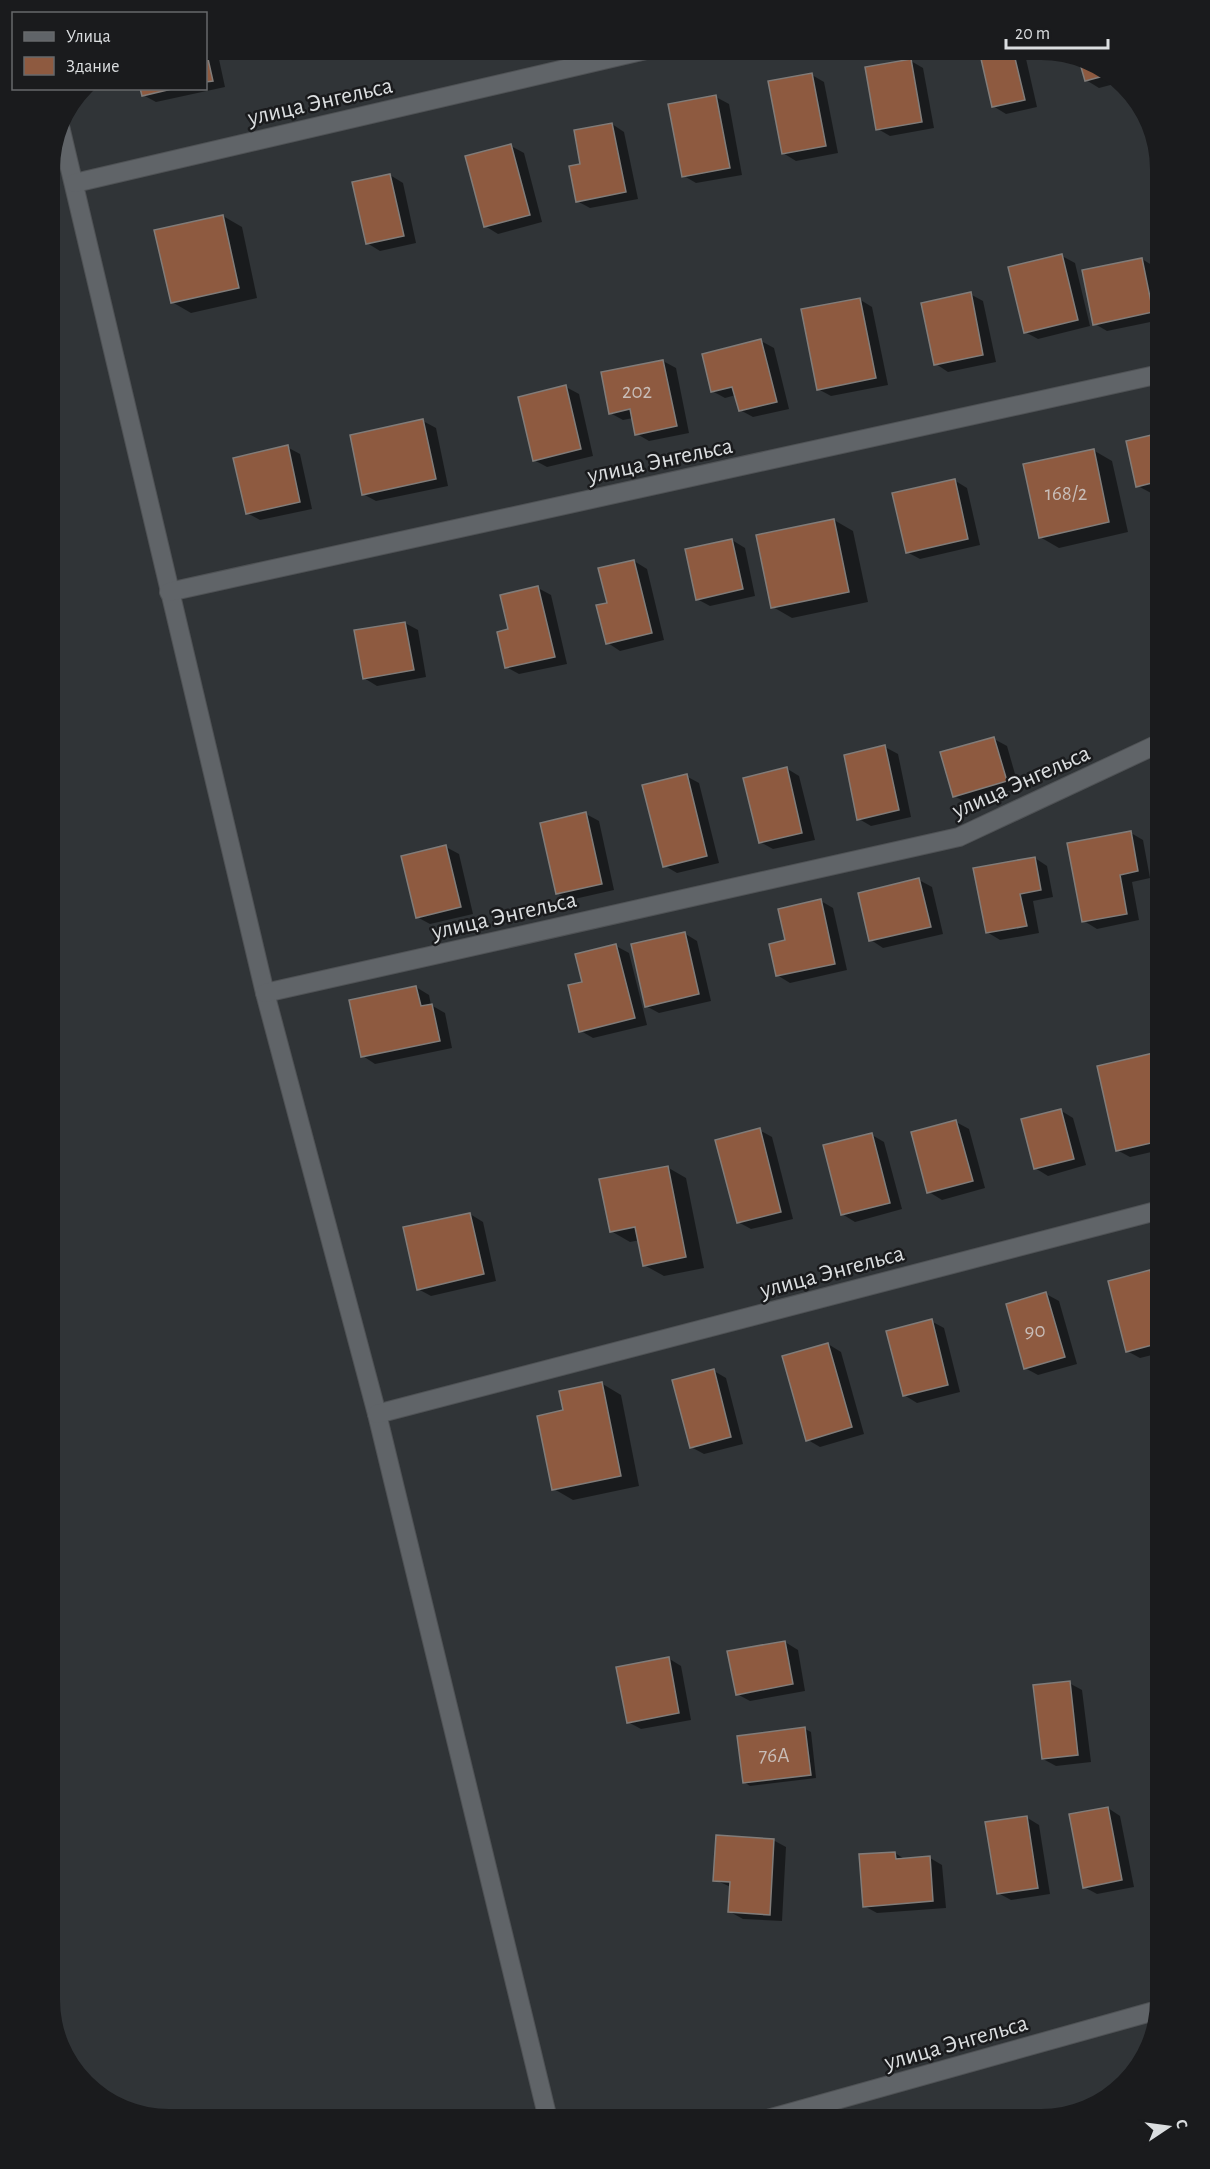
<svg xmlns="http://www.w3.org/2000/svg" width="1210" height="2169" font-family="'Alegreya Sans',sans-serif">
<style>
.shadow{fill:#0007}
.building{fill:#8e5a40;stroke:#817c79;stroke-width:1.5}
.lines{fill:none;stroke-linecap:round;stroke-linejoin:round}
.minor-casing{stroke:#4f5255;stroke-width:20}
.minor{stroke:#606468;stroke-width:18}
.labels{text-anchor:middle;stroke-width:5;stroke-linejoin:round;paint-order:stroke}
.number-label{font-size:21px;fill:#c8bdb8}
.street-label{font-size:24px;fill:#dbdee0;stroke:#1a1b1d}
</style>
<rect width="100%" height="100%" fill="#303437"/>
<!-- shadow -->
<g class="shadow">
<polygon points="206,50 217,50 225,87 156,102 143,95 142,88 206,88"/>
<polygon points="340,50 394,50 353,59"/>
<polygon points="980,50 1024,50 1037,107 1006,114 993,106"/>
<polygon points="911,61 923,68 934,128 890,136 878,129"/>
<polygon points="1081,61 1108,70 1118,83 1099,88 1086,80"/>
<polygon points="812,75 824,82 838,153 796,161 783,153"/>
<polygon points="716,97 729,104 742,175 696,183 684,176"/>
<polygon points="612,124 624,132 638,199 590,208 577,201 582,165"/>
<polygon points="511,146 524,153 542,222 498,234 485,226"/>
<polygon points="390,175 403,183 416,243 380,251 367,243"/>
<polygon points="223,216 242,227 257,298 191,313 172,302"/>
<polygon points="1062,256 1075,263 1090,326 1038,339 1025,332"/>
<polygon points="1142,259 1155,267 1160,296 1160,320 1107,331 1095,324"/>
<polygon points="970,294 983,301 996,362 948,372 936,364"/>
<polygon points="859,299 872,307 888,385 831,396 818,389"/>
<polygon points="761,341 774,348 789,409 753,417 740,410 736,395 725,398 712,391"/>
<polygon points="663,361 676,368 689,433 649,441 637,434 633,418 623,420 610,413"/>
<polygon points="566,387 579,394 593,456 547,467 534,460"/>
<polygon points="423,421 436,428 448,486 376,501 363,494"/>
<polygon points="1160,435 1160,491 1151,493 1138,486 1128,442"/>
<polygon points="287,447 300,454 312,509 260,520 247,513"/>
<polygon points="1093,450 1112,461 1128,532 1059,548 1040,537"/>
<polygon points="954,480 967,488 980,545 920,559 907,552"/>
<polygon points="834,520 853,531 868,602 792,618 773,607"/>
<polygon points="732,540 745,548 755,596 710,606 697,599"/>
<polygon points="634,561 647,569 664,640 620,651 608,643 609,604"/>
<polygon points="538,588 551,595 567,664 519,674 506,667 510,631"/>
<polygon points="405,623 418,630 426,677 377,686 364,678"/>
<polygon points="994,739 1007,746 1019,788 967,803 954,796"/>
<polygon points="885,747 898,754 911,817 871,826 859,819"/>
<polygon points="786,768 799,776 815,840 773,849 760,842"/>
<polygon points="686,776 699,783 719,863 677,873 665,866"/>
<polygon points="586,814 599,821 614,890 570,900 557,893"/>
<polygon points="1131,833 1143,840 1150,878 1132,882 1139,920 1097,929 1084,921"/>
<polygon points="446,847 459,854 473,914 430,924 417,917"/>
<polygon points="1035,858 1047,866 1053,897 1033,901 1039,933 1000,940 987,932"/>
<polygon points="919,880 932,887 943,934 883,948 871,940"/>
<polygon points="821,901 833,908 847,970 790,983 777,975 786,942"/>
<polygon points="684,933 697,941 711,1001 659,1013 646,1006"/>
<polygon points="616,946 629,953 647,1025 593,1038 581,1031 584,983"/>
<polygon points="416,987 429,995 431,1005 445,1013 452,1048 375,1064 363,1056"/>
<polygon points="1158,1054 1160,1055 1160,1150 1130,1157 1117,1150"/>
<polygon points="1060,1110 1073,1118 1086,1165 1048,1176 1035,1168"/>
<polygon points="956,1122 969,1129 985,1188 942,1200 929,1192"/>
<polygon points="759,1130 772,1137 793,1219 751,1229 738,1222"/>
<polygon points="872,1135 884,1142 902,1209 855,1222 842,1214"/>
<polygon points="667,1167 686,1178 704,1268 664,1276 644,1265 640,1240 630,1242 611,1231"/>
<polygon points="470,1214 483,1222 496,1281 431,1296 418,1289"/>
<polygon points="1149,1272 1160,1278 1160,1353 1140,1358 1127,1351"/>
<polygon points="1046,1294 1059,1301 1077,1364 1038,1375 1025,1368"/>
<polygon points="931,1321 944,1328 960,1392 917,1403 904,1395"/>
<polygon points="828,1344 841,1352 864,1434 820,1447 808,1440"/>
<polygon points="714,1371 726,1378 743,1444 704,1454 691,1447"/>
<polygon points="601,1383 621,1395 639,1486 573,1500 554,1489 565,1412"/>
<polygon points="785,1642 798,1650 805,1691 750,1701 737,1694"/>
<polygon points="668,1658 681,1666 691,1720 641,1729 628,1722"/>
<polygon points="1069,1683 1082,1690 1091,1762 1056,1766 1043,1759"/>
<polygon points="805,1729 811,1732 816,1778 750,1786 744,1782"/>
<polygon points="1108,1808 1120,1816 1134,1887 1097,1894 1084,1887"/>
<polygon points="1026,1817 1039,1825 1050,1894 1011,1900 998,1893"/>
<polygon points="773,1840 786,1847 782,1921 743,1919 730,1912 731,1887 715,1880"/>
<polygon points="895,1853 906,1860 930,1858 942,1865 946,1908 877,1913 864,1906"/>
</g>
<!-- building -->
<g class="building">
<polygon points="206,50 213,81 206,82"/>
<polygon points="979,50 1013,50 1025,100 992,107"/>
<polygon points="911,59 922,122 876,130 865,67"/>
<polygon points="1079,60 1108,70 1111,74 1085,81"/>
<polygon points="812,73 826,146 782,154 768,81"/>
<polygon points="140,88 176,88 142,96"/>
<polygon points="716,95 730,168 682,177 668,104"/>
<polygon points="612,123 626,192 576,202 569,166 580,164 574,130"/>
<polygon points="511,144 530,215 484,227 465,156"/>
<polygon points="390,174 404,236 366,244 352,182"/>
<polygon points="223,215 239,288 171,303 154,230"/>
<polygon points="1062,254 1078,320 1024,333 1008,267"/>
<polygon points="1142,258 1153,312 1093,325 1082,270"/>
<polygon points="971,292 983,355 934,365 921,303"/>
<polygon points="860,298 876,378 817,390 801,309"/>
<polygon points="761,339 777,402 739,411 732,387 711,392 702,354"/>
<polygon points="663,360 677,426 635,435 630,409 609,414 601,372"/>
<polygon points="566,385 581,449 533,461 518,397"/>
<polygon points="423,419 436,479 362,495 350,435"/>
<polygon points="1160,433 1160,481 1136,487 1126,441"/>
<polygon points="288,445 300,502 246,514 233,458"/>
<polygon points="1094,449 1109,522 1039,538 1023,464"/>
<polygon points="955,479 968,539 906,553 892,493"/>
<polygon points="834,519 849,592 771,608 756,535"/>
<polygon points="732,539 743,589 696,600 685,549"/>
<polygon points="634,560 652,633 606,644 596,605 607,603 598,568"/>
<polygon points="538,586 555,657 505,668 497,632 508,629 500,595"/>
<polygon points="405,622 414,670 363,679 354,630"/>
<polygon points="994,737 1007,781 953,797 940,752"/>
<polygon points="885,745 899,810 857,820 844,755"/>
<polygon points="787,767 802,833 759,843 743,778"/>
<polygon points="687,774 707,856 663,867 642,785"/>
<polygon points="586,812 602,884 556,894 540,823"/>
<polygon points="1131,831 1138,871 1120,875 1127,914 1082,922 1067,843"/>
<polygon points="446,845 461,907 416,918 401,856"/>
<polygon points="1035,857 1041,890 1020,894 1027,926 986,933 973,868"/>
<polygon points="919,878 931,927 869,941 858,893"/>
<polygon points="821,899 835,964 776,976 769,944 785,940 778,909"/>
<polygon points="685,932 699,994 645,1007 631,944"/>
<polygon points="616,944 635,1018 579,1032 568,985 582,982 575,954"/>
<polygon points="416,986 421,1006 432,1004 440,1041 361,1057 349,1000"/>
<polygon points="1158,1052 1160,1063 1160,1108 1156,1109 1160,1127 1160,1141 1116,1151 1097,1066"/>
<polygon points="1061,1109 1074,1159 1034,1169 1021,1119"/>
<polygon points="956,1120 973,1181 927,1193 911,1132"/>
<polygon points="760,1128 781,1212 737,1223 715,1140"/>
<polygon points="872,1133 890,1203 841,1215 823,1145"/>
<polygon points="668,1166 686,1257 643,1266 635,1227 610,1232 599,1179"/>
<polygon points="470,1213 484,1274 417,1290 403,1227"/>
<polygon points="1150,1270 1160,1315 1160,1343 1126,1352 1108,1281"/>
<polygon points="1046,1292 1065,1357 1024,1369 1006,1304"/>
<polygon points="932,1319 948,1385 903,1396 886,1331"/>
<polygon points="828,1343 852,1427 806,1441 782,1356"/>
<polygon points="714,1369 731,1437 690,1448 672,1380"/>
<polygon points="602,1382 621,1476 552,1490 537,1416 563,1410 559,1391"/>
<polygon points="785,1641 793,1684 736,1695 727,1651"/>
<polygon points="669,1657 679,1713 627,1723 616,1667"/>
<polygon points="1070,1681 1078,1755 1042,1759 1033,1685"/>
<polygon points="805,1727 811,1775 743,1783 737,1736"/>
<polygon points="1108,1807 1122,1880 1083,1888 1069,1814"/>
<polygon points="1027,1816 1038,1888 997,1894 985,1822"/>
<polygon points="716,1835 774,1839 770,1915 728,1912 730,1882 713,1881"/>
<polygon points="895,1852 896,1859 930,1856 933,1901 863,1907 859,1854"/>
</g>
<g class="lines">
<defs>
<g id="minor">
<polyline points="59,122 265,993 377,1414 548,2119"/>
<polyline points="75,183 646,50"/>
<polyline points="169,592 1160,374"/>
<polyline points="265,993 959,837 1160,743"/>
<polyline points="377,1414 1160,1210"/>
<polyline points="768,2119 1158,2010"/>
</g>
</defs>
<!-- minor casing -->
<use href="#minor" class="minor-casing"/>
<!-- minor -->
<use href="#minor" class="minor"/>
</g>
<g class="labels">
<!-- number labels -->
<g class="number-label">
<text x="637" y="398">202</text>
<text x="1066" y="500">168/2</text>
<text x="1035" y="1337">90</text>
<text x="774" y="1762">76А</text>
</g>
<!-- street labels -->
<g class="street-label">
<text transform="translate(320 101) rotate(-13)" y="8">улица Энгельса</text>
<text transform="translate(660 460) rotate(-12)" y="8">улица Энгельса</text>
<text transform="translate(1021 781) rotate(-24)" y="8">улица Энгельса</text>
<text transform="translate(504 915) rotate(-13)" y="8">улица Энгельса</text>
<text transform="translate(832 1271) rotate(-15)" y="8">улица Энгельса</text>
<text transform="translate(956 2042) rotate(-16)" y="8">улица Энгельса</text>
</g>
</g>
<!-- crop -->
<path d="M0 0H1210V2169H0ZM169 60H1041A109 109 0 0 1 1150 169V2000A109 109 0 0 1 1041 2109H169A109 109 0 0 1 60 2000V169A109 109 0 0 1 169 60Z" fill="#1a1b1d" fill-rule="evenodd"/>
<!-- legend -->
<rect x="12" y="12" width="195" height="78" fill="#1a1b1d" stroke="#67696b" stroke-width="1.5"/>
<rect x="24" y="32" width="30" height="9" fill="#606468" stroke="#67696b" stroke-width="1.5"/>
<text x="66" y="42" font-size="18" fill="#dbdee0">Улица</text>
<rect x="24" y="57" width="30" height="18" fill="#8e5a40" stroke="#67696b" stroke-width="1.5"/>
<text x="66" y="72" font-size="18" fill="#dbdee0">Здание</text>
<!-- north arrow -->
<g transform="translate(1168 2127) rotate(77)" stroke="#1a1b1d" stroke-width="4.5" paint-order="stroke">
<path d="M0-4.5L10 22L0 15L-10 22Z" fill="#dbdee0"/>
<text y="-9" font-size="16" font-weight="bold" text-anchor="middle" fill="#dbdee0">С</text>
</g>
<!-- scale -->
<path d="M1006 39v9h102v-9" fill="none" stroke="#dbdee0" stroke-width="3"/>
<text x="1015" y="39" font-size="18" fill="#dbdee0" stroke="#1a1b1d" stroke-width="4.5" paint-order="stroke">20 m</text>
</svg>
